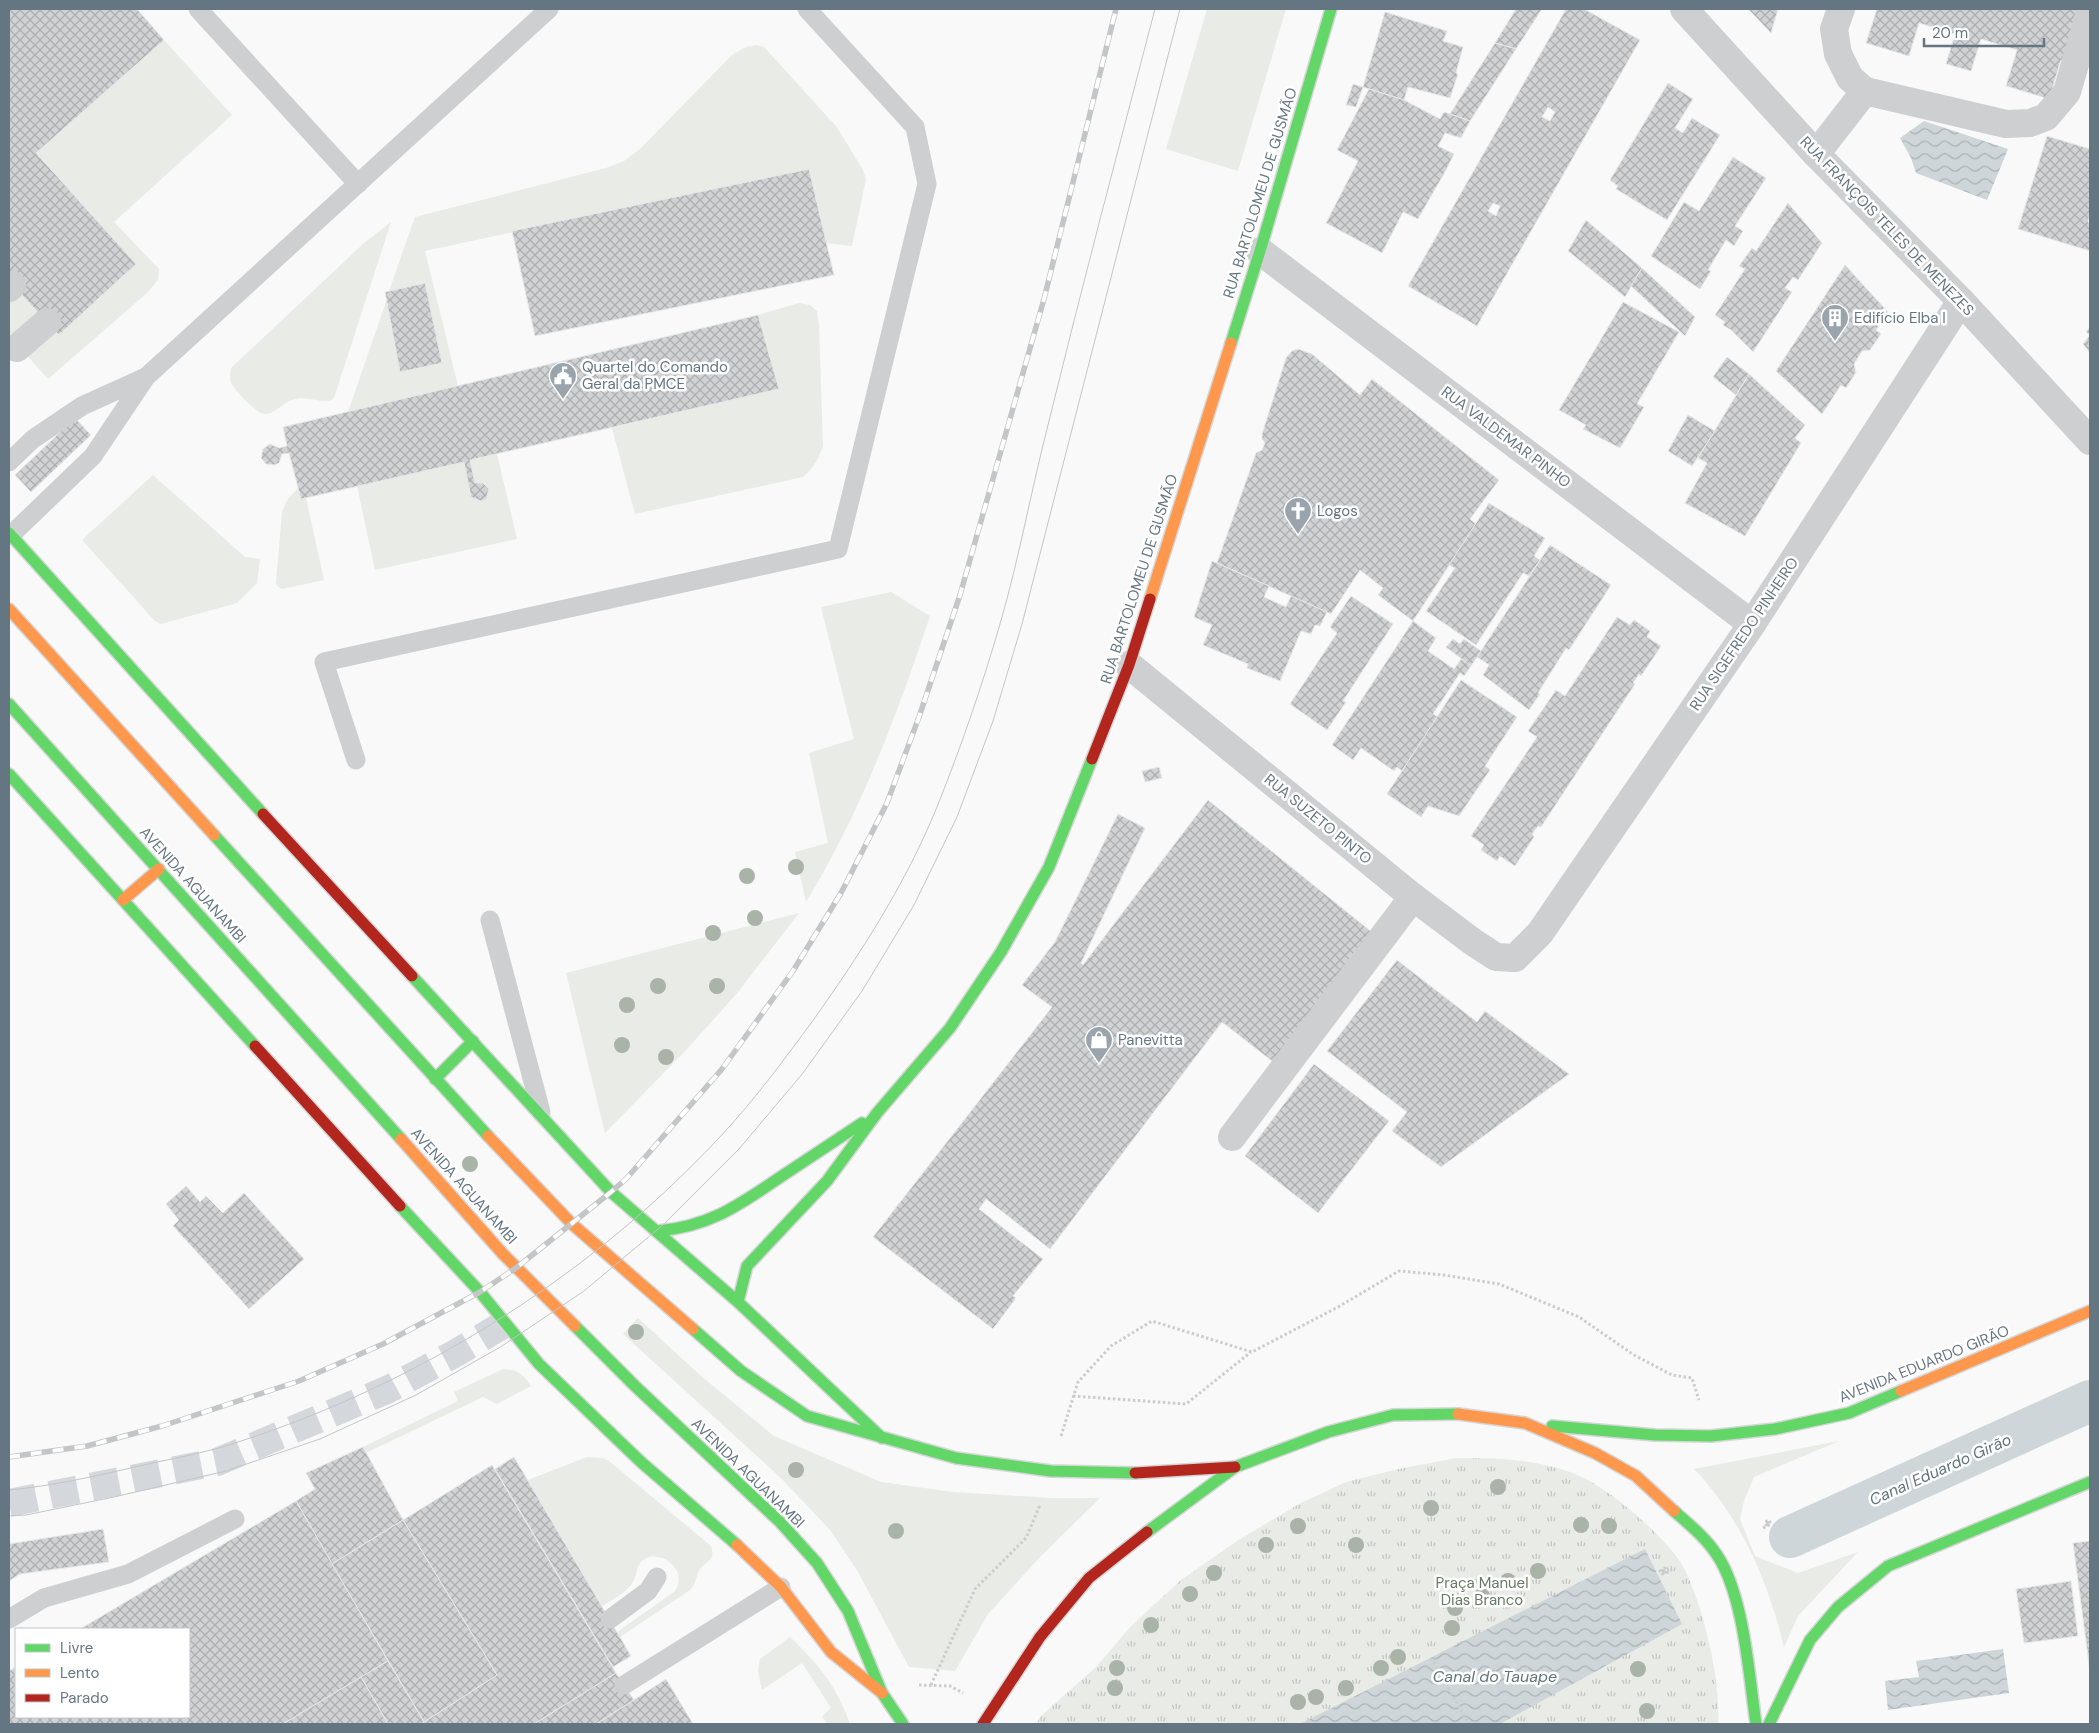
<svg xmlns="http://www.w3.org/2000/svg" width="2099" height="1733" font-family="'DM Sans',sans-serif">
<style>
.grass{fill:#e8ebe6}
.park{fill:url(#park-tufts)}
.water{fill:url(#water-waves)}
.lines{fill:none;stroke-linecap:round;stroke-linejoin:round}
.canal{stroke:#ced6d9;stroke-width:42}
.building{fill:url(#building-cross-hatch);stroke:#e8e8e8;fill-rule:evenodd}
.street-tunnel{stroke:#d4d8dc;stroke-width:28;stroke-dasharray:28 14;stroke-linecap:butt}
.fast-casing{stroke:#d5d6d7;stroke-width:14}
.slow-casing{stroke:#d5d6d7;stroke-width:14}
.jam-casing{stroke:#d5d6d7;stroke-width:14}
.path{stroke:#cbcccd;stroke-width:3;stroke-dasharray:2.5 2.5;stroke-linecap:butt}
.lane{stroke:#cecfd0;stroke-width:19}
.street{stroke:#cecfd0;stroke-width:28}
.fast{stroke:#63d668;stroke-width:11}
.slow{stroke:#ff974d;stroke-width:11}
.jam{stroke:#b3261e;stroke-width:11}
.tram{stroke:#c3c5c6;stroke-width:1}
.rail-casing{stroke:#c3c5c6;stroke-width:5.5}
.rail{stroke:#fff;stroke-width:4;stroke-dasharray:11;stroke-linecap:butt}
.tree{fill:#a9b3a7}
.labels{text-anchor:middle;stroke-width:5;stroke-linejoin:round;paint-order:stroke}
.street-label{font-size:15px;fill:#657683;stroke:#fff}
.poi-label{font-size:15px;fill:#657683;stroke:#fff;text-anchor:start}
.park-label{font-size:15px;fill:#687a64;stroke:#fff}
.water-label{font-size:16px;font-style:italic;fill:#60757c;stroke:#fff}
</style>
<defs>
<pattern id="park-tufts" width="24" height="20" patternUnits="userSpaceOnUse" patternTransform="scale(1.25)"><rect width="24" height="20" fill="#e8ebe6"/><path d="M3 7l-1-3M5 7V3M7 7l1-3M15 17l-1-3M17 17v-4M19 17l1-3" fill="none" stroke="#c0c3c0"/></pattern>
<pattern id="water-waves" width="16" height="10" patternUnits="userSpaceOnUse" patternTransform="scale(1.25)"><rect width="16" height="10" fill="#ced6d9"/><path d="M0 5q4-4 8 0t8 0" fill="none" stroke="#abb2b5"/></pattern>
<pattern id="building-cross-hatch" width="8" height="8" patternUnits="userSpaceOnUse" patternTransform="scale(1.25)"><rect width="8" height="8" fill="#d0d2d3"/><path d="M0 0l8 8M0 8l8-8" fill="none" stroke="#acafb1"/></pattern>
</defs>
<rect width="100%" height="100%" fill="#f9f9f9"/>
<!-- grass -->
<g class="grass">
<polygon points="1207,9 1286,9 1238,171 1166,149"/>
<polygon points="164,40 232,115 114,222 159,269 158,280 147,293 48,379 23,351 9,343 9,281 59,335 136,264 36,153"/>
<polygon points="757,45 764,47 836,126 862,168 866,179 852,246 826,243 809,169 425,251 458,386 348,412 387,299 400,372 442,363 425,283 389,291 415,217 606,168 624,161 640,149 732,55 746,47"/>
<path d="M391,222L334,398L330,401C317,402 305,395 292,400C282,403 275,414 265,414C255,413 236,391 231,383C229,378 230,373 231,368L364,243Z"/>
<path d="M799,303L810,305L817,311L819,325L823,446C818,459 814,468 803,477L635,514L612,428L779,389L758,315Z"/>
<polygon points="497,454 517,539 375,570 357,486 464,462 471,497 481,501 486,498 488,489 483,483 475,483 470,460"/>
<polygon points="153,475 245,557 260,559 257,583 237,603 161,624 155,621 82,540"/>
<polygon points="298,488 301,499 306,498 324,580 282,589 277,586 276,583 282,512 288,499"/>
<path d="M891,592L930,616C897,715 861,812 806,902L795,852L828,843L809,753L854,739L821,607Z"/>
<polygon points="799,913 738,992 689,1047 605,1133 566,973"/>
<polygon points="638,1318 701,1376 774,1436 881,1482 953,1492 1053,1498 1100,1498 1041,1556 988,1614 955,1671 909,1667 858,1572 831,1531 781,1478 623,1334"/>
<path d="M503,1369C517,1369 524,1375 531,1386L497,1404L483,1397L366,1453L363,1447L458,1401L454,1392Z"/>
<path d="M1839,1441L1754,1477L1744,1501L1740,1519L1755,1556L1798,1573L1858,1552L1798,1616L1784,1647C1768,1581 1741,1518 1694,1469Z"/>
<path d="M587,1457L603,1458L609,1461L711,1546C717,1563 702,1561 698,1573C695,1580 696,1584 690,1590L620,1637L617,1632L674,1592C678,1587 680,1581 678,1574C676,1567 670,1562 665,1559C659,1557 655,1556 649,1557C634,1562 639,1575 631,1585C624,1594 612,1600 602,1606L528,1480Z"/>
<path d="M790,1637C818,1664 837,1686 850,1724H827L822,1716L831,1708L802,1663L762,1690L758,1671L760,1659Z"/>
</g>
<!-- park -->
<path class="park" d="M1456,1458C1498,1458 1542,1459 1582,1477C1611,1490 1671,1541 1685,1570C1704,1610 1721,1680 1718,1724H1036L1041,1716L1097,1666L1131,1626L1181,1580L1240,1539L1299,1504L1346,1482L1394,1470Z"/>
<!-- water -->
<g class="water">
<polygon points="1924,121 2008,149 1987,200 1916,173 1911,158 1900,138"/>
<polygon points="1645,1549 1682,1624 1500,1724 1300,1724"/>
<polygon points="2003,1649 2009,1693 1888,1710 1885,1681 1919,1677 1916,1661"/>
</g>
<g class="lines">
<!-- canal -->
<polyline class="canal" points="1790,1537 2090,1401"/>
</g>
<!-- building -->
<g class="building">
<polygon points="9,9 137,9 164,40 36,153 136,264 59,335 9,281"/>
<polygon points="1516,9 1542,9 1516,49 1495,43"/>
<path d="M1566,9H1584L1640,40L1477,326L1408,286ZM1548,107L1555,112L1550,121L1542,117ZM1493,203L1500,206L1496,216L1488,211Z"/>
<polygon points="1748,9 1778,9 1771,33"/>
<polygon points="1877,9 2077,9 2065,61 2061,60 2049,99 2006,86 2017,50 1981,39 1971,71 1946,64 1955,34 1919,23 1909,56 1866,43"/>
<polygon points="1385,12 1447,31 1443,41 1463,47 1456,73 1458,74 1450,98 1408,87 1404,100 1363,87"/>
<polygon points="1495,43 1516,49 1470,121 1450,114"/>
<polygon points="1668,83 1693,99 1675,128 1683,133 1692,118 1720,135 1667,220 1616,189 1618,186 1610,180"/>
<polygon points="1353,84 1363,87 1356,107 1346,105"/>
<polygon points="1369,89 1404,100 1440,119 1444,112 1470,121 1461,138 1445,133 1438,146 1454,154 1446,170 1418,219 1403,212 1382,253 1326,223 1358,161 1337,150"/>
<polygon points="2047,136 2090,149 2090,214 2088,222 2090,223 2090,251 2018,229"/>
<polygon points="1733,157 1766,178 1735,226 1743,231 1734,246 1726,240 1708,270 1711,271 1700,289 1651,256 1684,202 1699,211"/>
<polygon points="809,169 834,275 535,336 512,231"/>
<polygon points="1788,203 1822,243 1798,280 1793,277 1785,288 1792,292 1753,352 1731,330 1723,325 1725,322 1715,315 1745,269 1739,266 1752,248 1756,251"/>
<polygon points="1586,220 1642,268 1625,297 1568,251"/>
<polygon points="1845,265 1888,312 1876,330 1881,334 1870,350 1862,351 1854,364 1856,372 1846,388 1841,385 1822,414 1776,371"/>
<polygon points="1642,268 1695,317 1685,336 1631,286"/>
<polygon points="425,283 442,363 400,372 385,292"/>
<polygon points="1623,302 1679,332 1637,404 1644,407 1620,448 1583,429 1586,425 1559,410"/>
<polygon points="758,315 779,389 470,460 475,483 483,483 489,489 486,499 481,501 471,497 464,462 301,499 289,453 282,454 279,463 274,465 266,464 261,458 263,449 270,444 279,448 287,446 283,427"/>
<polygon points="2090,327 2090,353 2083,344 2090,335 2086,332"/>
<polygon points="1298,349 1312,354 1360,395 1372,379 1499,480 1470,519 1476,524 1413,621 1378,595 1383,588 1360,570 1331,614 1217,563 1256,453 1262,450 1265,443 1262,439 1262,434 1286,358 1292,351"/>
<polygon points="1727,357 1749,374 1736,395 1713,377"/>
<polygon points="1749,374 1805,425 1795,438 1801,443 1745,536 1685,503 1707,463 1698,458"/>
<polygon points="1688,415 1715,431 1692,466 1668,451"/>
<polygon points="75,418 91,435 31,492 15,475"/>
<polygon points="1489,503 1545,538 1534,556 1540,560 1529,576 1523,573 1476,645 1426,611 1455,568 1449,565"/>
<polygon points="1550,545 1611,585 1569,650 1566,648 1538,693 1540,694 1529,710 1483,675 1489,665 1477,657"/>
<polygon points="1212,561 1269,586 1264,597 1286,607 1291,596 1327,612 1320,626 1315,625 1311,634 1301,631 1280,681 1247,668 1248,664 1203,645 1212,625 1194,617"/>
<polygon points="1351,596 1393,624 1343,701 1346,702 1327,730 1290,704 1337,633 1330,627"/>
<polygon points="1617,617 1630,625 1634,620 1650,631 1647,637 1661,646 1641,676 1639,674 1633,683 1635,684 1541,827 1538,826 1532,834 1534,837 1515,866 1500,856 1497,861 1481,850 1484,845 1471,836 1537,737 1528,731 1556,690 1565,696"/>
<polygon points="1413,621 1436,638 1428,651 1454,669 1462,658 1471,666 1464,676 1460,673 1433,714 1438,717 1402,771 1397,767 1394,771 1361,748 1353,760 1332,745"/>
<polygon points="1453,639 1460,644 1464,639 1481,651 1471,666 1446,647"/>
<polygon points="1461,680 1517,717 1485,766 1490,770 1459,816 1428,806 1421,817 1387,794"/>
<polygon points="1159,767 1162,778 1145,782 1142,771"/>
<polygon points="1208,800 1378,937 1277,1065 1222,1022 1050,1249 986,1199 979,1209 1043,1259 1013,1296 1016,1298 993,1329 873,1237 1052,1007 1022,985 1055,942 1118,814 1145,828 1081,963 1083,965"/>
<polygon points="1397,960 1477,1022 1485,1011 1569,1074 1441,1167 1392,1131 1407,1112 1327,1051"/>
<polygon points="1314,1064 1389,1121 1318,1213 1245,1156"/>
<polygon points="186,1186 200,1202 206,1196 223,1213 244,1193 304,1259 249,1309 173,1226 179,1220 166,1204"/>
<polygon points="363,1447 403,1520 332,1564 296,1501 315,1489 306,1473"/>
<polygon points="514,1457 631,1656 613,1667 495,1469"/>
<polygon points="492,1465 616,1673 534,1724 421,1724 497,1675 403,1520"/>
<polygon points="296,1501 388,1661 283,1724 9,1724 9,1671 16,1667 16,1717 189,1717 189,1629 80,1629"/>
<polygon points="403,1520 497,1675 424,1722 332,1564"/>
<polygon points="103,1529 109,1562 20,1574 9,1581 9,1544"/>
<polygon points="2090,1541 2090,1672 2073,1543"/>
<polygon points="2071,1581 2078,1636 2024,1643 2016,1589"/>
<polygon points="388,1661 424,1722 421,1724 388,1724 361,1677"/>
<polygon points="616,1673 634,1700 596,1724 534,1724"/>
<polygon points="361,1677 388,1724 283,1724"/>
<polygon points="666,1679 693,1724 596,1724 634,1700"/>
</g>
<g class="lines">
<!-- street-tunnel -->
<polyline class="street-tunnel" points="9,1503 217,1462 389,1389 456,1353 506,1323"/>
<defs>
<g id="fast">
<polyline points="1231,343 1260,251 1331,9"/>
<polyline points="9,533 263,814"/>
<polyline points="9,704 401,1139"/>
<polyline points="9,774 255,1046"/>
<polyline points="214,835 488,1136"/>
<polyline points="412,976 611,1192 738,1302 882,1438"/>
<polyline points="435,1079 473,1041"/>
<polyline points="400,1206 480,1292 539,1364 641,1462 737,1545"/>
<path d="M658,1231C711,1226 739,1205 782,1176C809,1158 835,1141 862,1123"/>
<polyline points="738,1302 747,1266 827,1181 877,1113 950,1028 1001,952 1049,867 1092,759"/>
<polyline points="575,1326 635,1386 780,1522 817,1563 848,1611 882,1693 903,1724"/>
<polyline points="693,1329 741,1371 807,1416 956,1458 1051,1471 1135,1473"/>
<polyline points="1552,1426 1655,1435 1711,1436 1775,1429 1849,1413 1901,1391"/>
<path d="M1674,1511C1690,1525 1706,1538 1717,1555C1744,1595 1749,1676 1756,1724"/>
<polyline points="1147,1532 1235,1467 1328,1432 1393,1415 1458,1414"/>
<polyline points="1769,1724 1810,1640 1838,1607 1888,1566 2090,1482"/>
</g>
<g id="slow">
<polyline points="1150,599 1231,343"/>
<polyline points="9,609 214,835"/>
<polyline points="123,900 159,869"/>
<polyline points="488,1136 572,1224 693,1329"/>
<polyline points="401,1139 503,1254 575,1326"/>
<polyline points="1901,1391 2090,1311"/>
<polyline points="1458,1414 1525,1423 1595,1453 1636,1476 1674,1511"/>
<polyline points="737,1545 781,1587 831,1652 882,1693"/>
</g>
<g id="jam">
<polyline points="1092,759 1129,665 1150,599"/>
<polyline points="263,814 412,976"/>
<polyline points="255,1046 400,1206"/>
<polyline points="1135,1473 1235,1467"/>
<polyline points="983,1724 1040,1637 1089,1578 1147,1532"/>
</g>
</defs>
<!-- fast casing -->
<use href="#fast" class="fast-casing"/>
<!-- slow casing -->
<use href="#slow" class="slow-casing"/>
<!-- jam casing -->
<use href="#jam" class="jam-casing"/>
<!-- path -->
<g class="path">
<polyline points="1073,1396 1186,1404 1251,1352"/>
<polyline points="1061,1436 1078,1382 1111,1346 1152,1321 1252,1352 1338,1307 1399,1271 1444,1275 1499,1284 1579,1317 1634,1355 1672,1375 1692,1378 1699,1400"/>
<polyline points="1763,1528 1771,1524 1769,1520 1765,1522 1766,1525 1769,1524 1767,1522"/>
<polyline points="1664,1570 1662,1571 1663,1573 1666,1571 1665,1568 1660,1571 1662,1574 1671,1571"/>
<polyline points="1431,1658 1469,1724"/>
<polyline points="919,1685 950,1686 963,1693"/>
<polyline points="931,1685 975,1589 1026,1538 1040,1505"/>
</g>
<!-- lane -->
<g class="lane">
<polyline points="198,9 358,184"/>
<polyline points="146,377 549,9"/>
<polyline points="9,462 33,439 82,406 146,377 93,456 11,535"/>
<polyline points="356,760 324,662 838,549 927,184 915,127 807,9"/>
<polyline points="490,920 541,1112"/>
<polyline points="9,1619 44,1598 128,1574 235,1519"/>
<polyline points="610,1619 648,1591 657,1577"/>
<polyline points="624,1685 781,1587"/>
</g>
<!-- street -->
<g class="street">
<polyline points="1684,9 1816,154 1961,301 2090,441"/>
<polyline points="1841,9 1834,29 1838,54 1850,78 1865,91"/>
<polyline points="1816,154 1865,91 2006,124 2030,123 2046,117 2067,92 2090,12"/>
<polyline points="1260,251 1752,624"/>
<polyline points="9,288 12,285"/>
<polyline points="17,348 47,322"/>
<polyline points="1129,665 1413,897 1473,942 1496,957 1515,958 1540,933 1752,624 1961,301"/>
<polyline points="1232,1137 1413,897"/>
</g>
<!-- fast -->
<use href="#fast" class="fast"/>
<!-- slow -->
<use href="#slow" class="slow"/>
<!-- jam -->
<use href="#jam" class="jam"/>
<!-- tram -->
<g class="tram">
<path d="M9,1490C52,1486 97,1476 139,1466C166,1460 193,1455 219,1448C407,1391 584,1282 718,1139C753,1102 784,1060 814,1019C861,953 906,883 937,807C961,747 982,686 1000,624C1019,559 1031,491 1048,425C1082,286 1119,147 1155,9"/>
<polyline points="9,1516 26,1515 114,1497 226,1471 320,1439 416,1395 502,1346 584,1291 664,1224 739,1149 803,1073 862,991 914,905 957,817 993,721 1022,624 1180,9"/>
</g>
<defs>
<polyline id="rail" points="9,1457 87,1446 162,1426 299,1381 383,1344 480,1292 516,1268 611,1192 626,1179 722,1069 793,971 841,893 887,803 919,717 960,595 1044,299 1116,9"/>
</defs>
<!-- rail casing -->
<use href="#rail" class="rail-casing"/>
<!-- rail -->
<use href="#rail" class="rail"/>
</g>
<!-- trees -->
<g class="tree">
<circle cx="796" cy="867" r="8"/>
<circle cx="747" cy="876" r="8"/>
<circle cx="755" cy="918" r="8"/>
<circle cx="713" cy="933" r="8"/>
<circle cx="658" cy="986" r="8"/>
<circle cx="717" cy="986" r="8"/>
<circle cx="627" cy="1005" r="8"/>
<circle cx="622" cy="1045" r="8"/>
<circle cx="666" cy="1057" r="8"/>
<circle cx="470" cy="1164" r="8"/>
<circle cx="636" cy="1332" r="8"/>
<circle cx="796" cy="1470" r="8"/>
<circle cx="1498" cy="1487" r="8"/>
<circle cx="1431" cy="1508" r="8"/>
<circle cx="1581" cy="1525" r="8"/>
<circle cx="1298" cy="1526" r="8"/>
<circle cx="1609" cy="1526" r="8"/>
<circle cx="896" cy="1531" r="8"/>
<circle cx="1266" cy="1545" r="8"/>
<circle cx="1356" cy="1545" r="8"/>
<circle cx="1538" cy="1571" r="8"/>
<circle cx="1214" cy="1573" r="8"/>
<circle cx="1508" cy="1581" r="8"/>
<circle cx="1190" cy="1594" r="8"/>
<circle cx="1482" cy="1596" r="8"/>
<circle cx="1455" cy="1608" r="8"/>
<circle cx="1151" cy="1625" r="8"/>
<circle cx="1452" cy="1628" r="8"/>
<circle cx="1398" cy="1657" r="8"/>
<circle cx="1117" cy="1668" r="8"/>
<circle cx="1381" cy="1668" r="8"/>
<circle cx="1638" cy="1669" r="8"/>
<circle cx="1115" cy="1688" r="8"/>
<circle cx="1346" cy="1688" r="8"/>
<circle cx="1316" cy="1697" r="8"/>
<circle cx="1298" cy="1702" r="8"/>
<circle cx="1647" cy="1711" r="8"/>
</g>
<!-- icons -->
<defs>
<symbol id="building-pin" viewBox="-11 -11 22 30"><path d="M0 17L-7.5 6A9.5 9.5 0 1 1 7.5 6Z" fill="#99a4ac" stroke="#fff"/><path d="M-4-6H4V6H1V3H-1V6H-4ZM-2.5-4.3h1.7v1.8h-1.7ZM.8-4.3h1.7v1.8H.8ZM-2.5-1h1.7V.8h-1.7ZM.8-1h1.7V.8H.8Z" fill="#fff"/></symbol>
<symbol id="civic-pin" viewBox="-11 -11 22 30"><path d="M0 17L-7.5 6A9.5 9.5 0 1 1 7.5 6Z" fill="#99a4ac" stroke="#fff"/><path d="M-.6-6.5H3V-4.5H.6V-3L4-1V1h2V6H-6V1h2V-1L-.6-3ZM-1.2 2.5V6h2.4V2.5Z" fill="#fff"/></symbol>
<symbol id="church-pin" viewBox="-11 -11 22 30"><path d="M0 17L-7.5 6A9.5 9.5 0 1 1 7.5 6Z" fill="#99a4ac" stroke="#fff"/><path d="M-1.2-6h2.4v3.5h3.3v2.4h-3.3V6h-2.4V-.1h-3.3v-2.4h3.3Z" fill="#fff"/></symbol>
<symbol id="shop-pin" viewBox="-11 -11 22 30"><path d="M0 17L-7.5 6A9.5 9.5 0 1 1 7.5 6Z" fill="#99a4ac" stroke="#fff"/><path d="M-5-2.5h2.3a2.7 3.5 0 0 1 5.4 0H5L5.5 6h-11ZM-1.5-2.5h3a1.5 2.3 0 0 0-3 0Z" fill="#fff"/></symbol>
</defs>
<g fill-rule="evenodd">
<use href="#building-pin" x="1819" y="302" width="32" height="43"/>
<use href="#civic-pin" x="547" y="360" width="32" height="43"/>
<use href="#church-pin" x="1282" y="495" width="32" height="43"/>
<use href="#shop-pin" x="1083" y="1024" width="32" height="43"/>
</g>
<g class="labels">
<!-- street labels -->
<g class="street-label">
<text transform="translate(1260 193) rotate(-73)" y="5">RUA BARTOLOMEU DE GUSMÃO</text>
<text transform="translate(1887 226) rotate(46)" y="5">RUA FRANÇOIS TELES DE MENEZES</text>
<text transform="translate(1506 437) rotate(37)" y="5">RUA VALDEMAR PINHO</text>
<text transform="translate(1139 579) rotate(-72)" y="5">RUA BARTOLOMEU DE GUSMÃO</text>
<text transform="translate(1744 634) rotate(-56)" y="5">RUA SIGEFREDO PINHEIRO</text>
<text transform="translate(1318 819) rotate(39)" y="5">RUA SUZETO PINTO</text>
<text transform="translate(193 885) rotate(48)" y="5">AVENIDA AGUANAMBI</text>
<text transform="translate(464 1186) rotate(48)" y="5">AVENIDA AGUANAMBI</text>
<text transform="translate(1924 1364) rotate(-22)" y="5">AVENIDA EDUARDO GIRÃO</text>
<text transform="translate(748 1473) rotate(44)" y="5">AVENIDA AGUANAMBI</text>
</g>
<!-- poi labels -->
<g class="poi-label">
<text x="1854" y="323">Edifício Elba I</text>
<text x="582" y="372">Quartel do Comando<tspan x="582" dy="17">Geral da PMCE</tspan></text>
<text x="1317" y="516">Logos</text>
<text x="1118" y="1045">Panevitta</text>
</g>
<!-- park labels -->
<g class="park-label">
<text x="1482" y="1588">Praça Manuel<tspan x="1482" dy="17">Dias Branco</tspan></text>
</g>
<!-- water labels -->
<g class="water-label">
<text transform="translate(1940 1469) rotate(-24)" y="6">Canal Eduardo Girão</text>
<text x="1495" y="1682">Canal do Tauape</text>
</g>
</g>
<!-- border -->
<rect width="2099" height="1733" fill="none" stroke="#657683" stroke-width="20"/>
<!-- legend -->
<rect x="15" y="1628" width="175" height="90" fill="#ffffff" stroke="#c1c8cd"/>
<rect x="25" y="1644" width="25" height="8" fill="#63d668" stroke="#c1c8cd"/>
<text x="60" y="1653" font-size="15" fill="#657683">Livre</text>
<rect x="25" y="1669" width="25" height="8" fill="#ff974d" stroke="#c1c8cd"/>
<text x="60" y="1678" font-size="15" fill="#657683">Lento</text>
<rect x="25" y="1694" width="25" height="8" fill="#b3261e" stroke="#c1c8cd"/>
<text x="60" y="1703" font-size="15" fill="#657683">Parado</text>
<!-- scale -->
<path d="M1924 38v8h120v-8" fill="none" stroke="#657683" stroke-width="2.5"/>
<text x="1932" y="38" font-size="15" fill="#657683" stroke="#ffffff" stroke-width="4" paint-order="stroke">20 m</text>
</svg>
